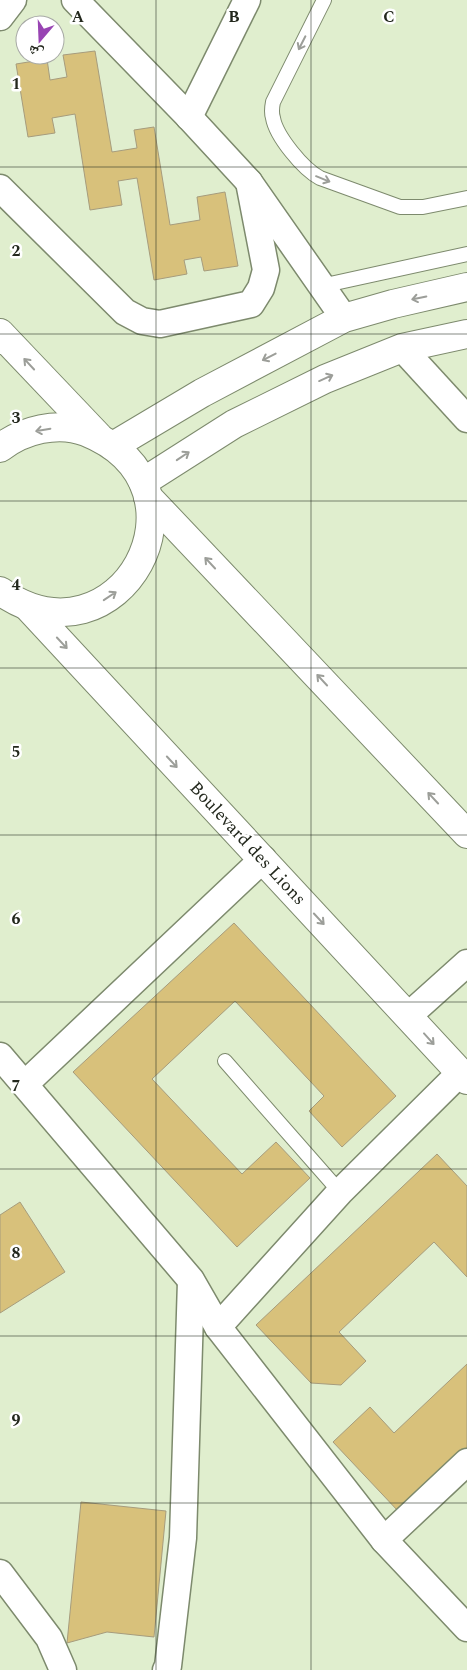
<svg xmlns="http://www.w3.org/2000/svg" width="467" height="1670" font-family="Spectral,'Noto Naskh Arabic',serif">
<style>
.building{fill:#d8c17b;stroke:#a69c7d}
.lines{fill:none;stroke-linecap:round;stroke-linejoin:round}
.service-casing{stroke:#7d8a6d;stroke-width:16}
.minor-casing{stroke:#7d8a6d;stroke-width:29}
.secondary-casing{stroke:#7d8a6d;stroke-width:30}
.service{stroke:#fff;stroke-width:14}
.minor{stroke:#fff;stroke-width:26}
.secondary{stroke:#fff;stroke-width:28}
.oneway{stroke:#9c9e99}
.grid{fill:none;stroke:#23281d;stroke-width:1;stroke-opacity:0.55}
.labels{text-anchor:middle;stroke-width:5;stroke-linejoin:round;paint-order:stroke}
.street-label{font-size:18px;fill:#23281d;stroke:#fff}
.grid-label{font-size:16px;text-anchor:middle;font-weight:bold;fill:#23281d;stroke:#fff;stroke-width:5;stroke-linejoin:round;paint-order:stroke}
</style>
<rect width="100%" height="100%" fill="#e0eece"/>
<!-- building -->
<g class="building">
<polygon points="95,51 112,152 137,148 134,130 154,127 170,225 200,220 197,197 225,192 238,266 204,271 201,257 184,260 187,274 154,280 137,178 118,181 122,205 90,210 75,114 52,118 55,133 28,137 16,64 47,59 50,80 67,77 63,55"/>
<polygon points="234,923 396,1096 342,1147 309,1111 324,1096 235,1001 152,1079 242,1174 276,1142 310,1178 237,1247 73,1072"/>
<polygon points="437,1154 467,1186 467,1277 434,1242 339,1332 366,1361 341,1385 311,1383 256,1325"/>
<polygon points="20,1202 65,1272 0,1313 0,1215"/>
<polygon points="467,1364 467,1447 398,1511 333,1442 370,1407 394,1433"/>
<polygon points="81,1502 166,1511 154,1637 107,1632 67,1643"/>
</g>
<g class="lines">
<defs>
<g id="service">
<path d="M324,0L273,102C272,107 271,112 273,118C276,136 303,169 320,178L400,207H423L467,198"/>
<polyline points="321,286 467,254"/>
<polyline points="225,1061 340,1192"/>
</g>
<g id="minor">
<polyline points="75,0 189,117 249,182 344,318"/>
<polyline points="0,17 13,0"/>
<polyline points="189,117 247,0"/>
<polyline points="0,188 125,312 142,321 160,324 251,304 261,288 266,270 249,182"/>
<polyline points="402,348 467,419"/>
<polyline points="408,1016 467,963"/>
<polyline points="0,1056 191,1280 218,1327 384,1540 467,1628"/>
<polyline points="25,1084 263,859"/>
<polyline points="218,1327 340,1192 460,1073"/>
<polyline points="384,1540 467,1462"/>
<polyline points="0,1573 49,1638 63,1670"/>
<polyline points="166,1670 168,1666 183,1538 191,1281"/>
</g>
<g id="secondary">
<polyline points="0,333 98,436"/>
<polyline points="113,446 202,393 344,318 393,304 467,287"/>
<path d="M0,448C23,430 58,421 86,432C222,487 119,675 0,591"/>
<polyline points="143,482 234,424 325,379 402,348 467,334"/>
<polyline points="148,497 467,834"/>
<polyline points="28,607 467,1080"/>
</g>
</defs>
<!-- service casing -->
<use href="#service" class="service-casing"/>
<!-- minor casing -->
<use href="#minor" class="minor-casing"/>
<!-- secondary casing -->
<use href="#secondary" class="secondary-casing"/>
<!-- service -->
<use href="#service" class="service"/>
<!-- minor -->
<use href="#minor" class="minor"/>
<!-- secondary -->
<use href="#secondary" class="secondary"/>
</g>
<!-- one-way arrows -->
<defs><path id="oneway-shaft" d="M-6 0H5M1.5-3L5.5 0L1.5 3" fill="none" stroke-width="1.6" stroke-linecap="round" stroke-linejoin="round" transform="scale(1.25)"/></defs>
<g class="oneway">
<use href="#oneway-shaft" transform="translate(302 43) rotate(117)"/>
<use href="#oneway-shaft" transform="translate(323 179) rotate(22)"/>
<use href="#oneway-shaft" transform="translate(419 298) rotate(168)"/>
<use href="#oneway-shaft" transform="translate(269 357) rotate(153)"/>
<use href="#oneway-shaft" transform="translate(29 364) rotate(-133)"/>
<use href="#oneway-shaft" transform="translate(326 378) rotate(-24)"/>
<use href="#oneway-shaft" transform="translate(43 430) rotate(170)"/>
<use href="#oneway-shaft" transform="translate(183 456) rotate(-34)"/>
<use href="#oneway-shaft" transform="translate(210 563) rotate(-133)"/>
<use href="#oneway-shaft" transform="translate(110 596) rotate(-34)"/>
<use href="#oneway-shaft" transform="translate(62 643) rotate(47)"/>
<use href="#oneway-shaft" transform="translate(322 680) rotate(-133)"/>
<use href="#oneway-shaft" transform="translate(172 762) rotate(47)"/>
<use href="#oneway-shaft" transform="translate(433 798) rotate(-133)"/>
<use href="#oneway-shaft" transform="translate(319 919) rotate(47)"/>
<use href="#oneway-shaft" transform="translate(429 1039) rotate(48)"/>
</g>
<!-- grid -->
<path class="grid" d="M156,0V1670M311,0V1670M0,167H467M0,334H467M0,501H467M0,668H467M0,835H467M0,1002H467M0,1169H467M0,1336H467M0,1503H467"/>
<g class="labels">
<!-- street labels -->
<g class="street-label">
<text transform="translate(248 843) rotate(47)" y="6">Boulevard des Lions</text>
</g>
</g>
<g class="grid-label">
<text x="78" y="22">A</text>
<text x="234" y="22">B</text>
<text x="389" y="22">C</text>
<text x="16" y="89">1</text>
<text x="16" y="256">2</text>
<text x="16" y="423">3</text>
<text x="16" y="590">4</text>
<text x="16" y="757">5</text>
<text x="16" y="924">6</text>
<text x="16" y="1091">7</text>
<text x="16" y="1258">8</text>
<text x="16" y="1425">9</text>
</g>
<!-- north arrow -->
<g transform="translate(40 40) rotate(199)"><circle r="24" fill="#ffffff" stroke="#a7a9a5"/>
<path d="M0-4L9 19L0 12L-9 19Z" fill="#9844b3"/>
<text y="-8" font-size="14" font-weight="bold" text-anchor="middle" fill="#23281d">ش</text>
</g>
</svg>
